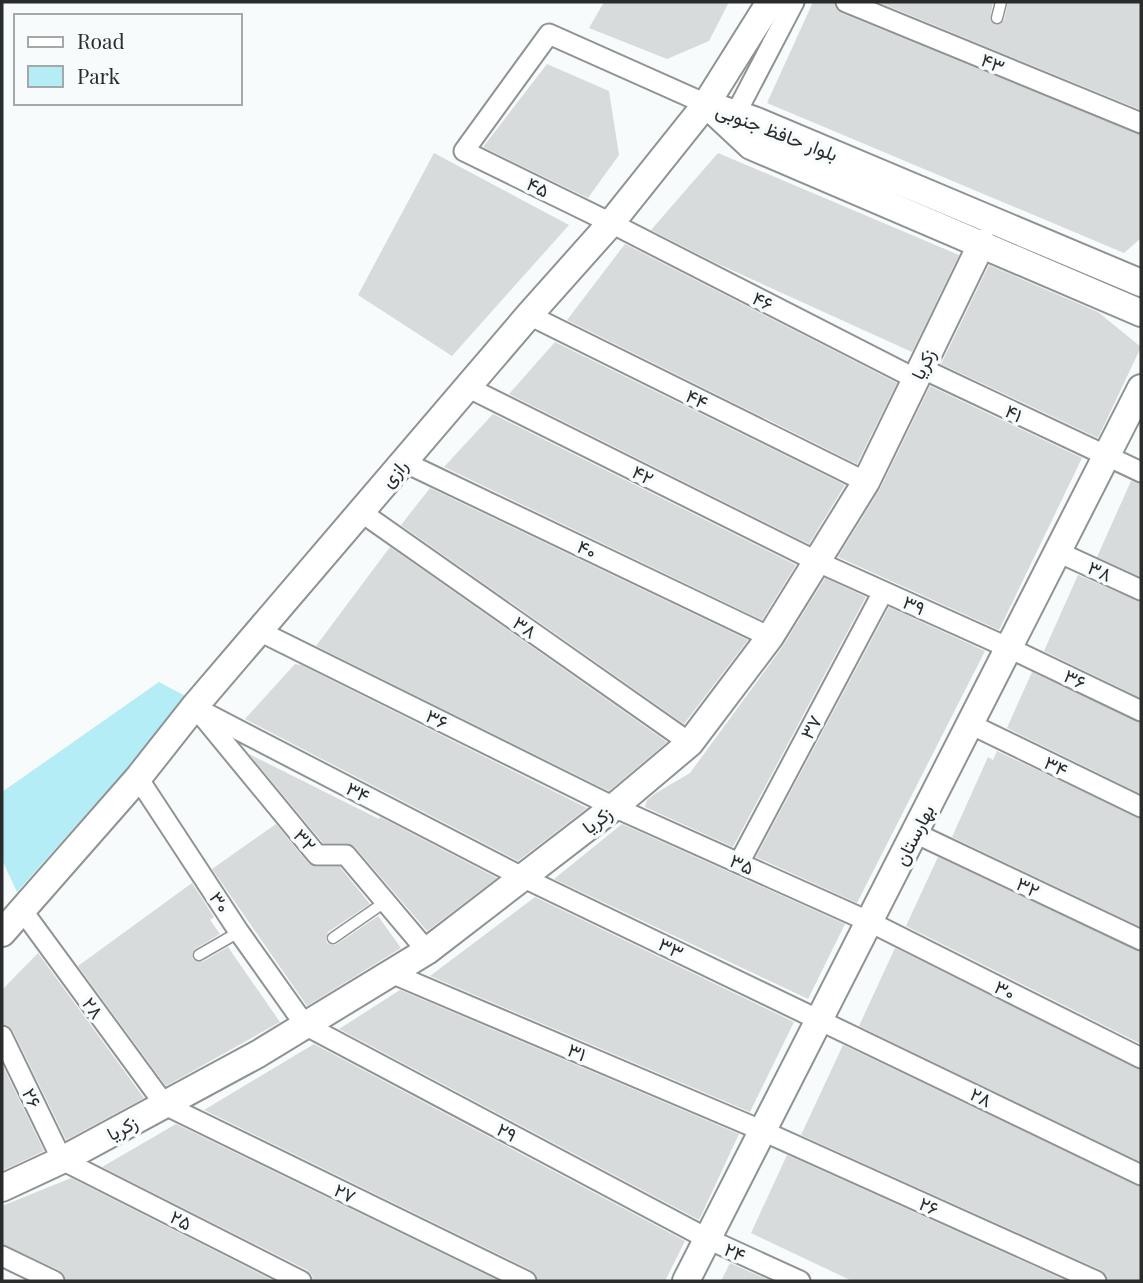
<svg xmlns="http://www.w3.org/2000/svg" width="1143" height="1283" font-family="'Playfair Display',Vazirmatn,serif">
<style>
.green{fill:#b4edf6}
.building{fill:#d7dbdc}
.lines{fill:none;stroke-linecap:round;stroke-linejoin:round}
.lane-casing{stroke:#8f9394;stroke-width:13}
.street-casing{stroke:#8f9394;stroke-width:23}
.secondary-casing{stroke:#8f9394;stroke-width:30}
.lane{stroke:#fff;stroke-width:10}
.street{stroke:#fff;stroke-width:19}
.secondary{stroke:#fff;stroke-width:26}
.labels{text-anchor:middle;stroke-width:7;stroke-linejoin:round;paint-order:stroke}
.street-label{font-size:19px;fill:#2a2c2c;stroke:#f7fbfb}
</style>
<rect width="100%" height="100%" fill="#f7fbfb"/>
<!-- green -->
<polygon class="green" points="159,682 189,698 17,892 2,860 2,792"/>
<!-- building -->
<g class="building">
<polygon points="604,2 729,2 709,41 667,59 589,28"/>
<polygon points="813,2 834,2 836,9 841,13 1141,135 1141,238 1124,253 767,103"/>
<polygon points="878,2 993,2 990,19 996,25 1004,20 1008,2 1141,2 1141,110"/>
<polygon points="547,64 609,91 619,155 588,198 483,147"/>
<polygon points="434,153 569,225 452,356 358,295"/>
<polygon points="718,153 959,255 912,352 716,263 651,230"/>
<polygon points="625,244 897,383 857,464 567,320"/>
<polygon points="989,265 1098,312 1141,347 1098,438 941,364"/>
<polygon points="555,342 845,485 809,544 509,394"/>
<polygon points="930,386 1082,458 999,630 838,557 880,489"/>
<polygon points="493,414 796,565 762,620 444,467"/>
<polygon points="1131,481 1141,484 1141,577 1097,557"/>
<polygon points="430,488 748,640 684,724 405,528 401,525"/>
<polygon points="390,547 667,742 609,791 316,646"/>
<polygon points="1078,575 1141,602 1141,698 1044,651"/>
<polygon points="825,578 866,597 733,847 645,807 647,800 656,793 690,773 783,646"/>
<polygon points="889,607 985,651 857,903 756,857"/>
<polygon points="295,664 301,665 587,808 518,861 245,719"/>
<polygon points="1032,672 1141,723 1141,794 1007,728"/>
<polygon points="997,751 1141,819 1141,927 952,837 988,757 993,760"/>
<polygon points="249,754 379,819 380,817 497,878 427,931 355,847 347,843 323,843"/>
<polygon points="276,824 308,863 316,867 340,867 370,904 328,932 326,938 327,943 333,945 337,944 378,916 401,948 307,1006 212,869"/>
<polygon points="622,824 845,924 808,999 554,879"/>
<polygon points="938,857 1141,952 1141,1044 906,926"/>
<polygon points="192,883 214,917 210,920 220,934 195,949 192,954 193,959 202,962 228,947 280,1022 166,1086 78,966"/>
<polygon points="535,897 794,1022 750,1112 430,976"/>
<polygon points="895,948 1141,1070 1141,1162 859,1026"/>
<polygon points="38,953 144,1098 66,1140 13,1031 8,1026 2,1024 2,990"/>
<polygon points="400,990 739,1134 699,1220 339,1029"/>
<polygon points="314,1044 685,1241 665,1281 538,1281 536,1275 531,1270 204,1110"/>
<polygon points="843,1045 1141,1187 1141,1281 1108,1281 1106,1274 1101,1270 801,1135"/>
<polygon points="2,1064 44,1151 2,1171"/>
<polygon points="176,1124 499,1281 313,1281 312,1275 307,1270 102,1167"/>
<polygon points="787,1155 1067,1281 852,1281 751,1233"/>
<polygon points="71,1178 274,1281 66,1281 64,1275 59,1270 2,1244 2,1206"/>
<polygon points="730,1263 771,1281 721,1281"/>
</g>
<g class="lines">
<defs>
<g id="lane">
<polyline points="997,18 1001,2"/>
<polyline points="333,938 385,902"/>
<polyline points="199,955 239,932"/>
</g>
<g id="street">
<polyline points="846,2 1141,123"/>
<polyline points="706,104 549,34 464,151 611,223 916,379"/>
<polyline points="735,115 794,2"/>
<polyline points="529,315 866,482"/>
<polyline points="921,368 1141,472"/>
<polyline points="467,387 818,562 1009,648 1141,711"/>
<polyline points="404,462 770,637"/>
<polyline points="361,512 690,743"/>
<polyline points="1058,552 1141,590"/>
<polyline points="259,631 614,807 870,922 1141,1058"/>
<polyline points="194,707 522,877 1141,1175"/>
<polyline points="200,713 317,855 346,855 427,951"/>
<polyline points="970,724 1141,807"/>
<polyline points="138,778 239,932 305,1025 708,1239 800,1281"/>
<polyline points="915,833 1141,940"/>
<polyline points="739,863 883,592"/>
<polyline points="22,910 165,1105 526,1281"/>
<polyline points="391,973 763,1131 1096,1281"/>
<polyline points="2,1036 62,1160 301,1281"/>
<polyline points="2,1256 54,1281"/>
</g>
<g id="secondary">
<polyline points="1141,283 754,120 706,104 751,146 1141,313"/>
<polyline points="2,933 138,778 194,707 529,315 611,223 706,104 770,2"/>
<polyline points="2,1188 62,1160 258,1054 427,951 614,807 690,743 770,637 866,482 982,243"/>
<polyline points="686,1281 1141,388"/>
</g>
</defs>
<!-- lane casing -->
<use href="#lane" class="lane-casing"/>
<!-- street casing -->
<use href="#street" class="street-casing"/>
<!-- secondary casing -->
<use href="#secondary" class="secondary-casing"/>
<!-- lane -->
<use href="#lane" class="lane"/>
<!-- street -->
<use href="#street" class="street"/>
<!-- secondary -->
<use href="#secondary" class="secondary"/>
</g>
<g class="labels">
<!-- street labels -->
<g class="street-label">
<text transform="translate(993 63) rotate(22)" y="7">۴۳</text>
<text transform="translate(777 132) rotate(21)" y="7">بلوار حافظ جنوبی</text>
<text transform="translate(538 187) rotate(26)" y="7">۴۵</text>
<text transform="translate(763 301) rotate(27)" y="7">۴۶</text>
<text transform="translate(923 364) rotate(-64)" y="7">زکریا</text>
<text transform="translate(697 399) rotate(26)" y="7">۴۴</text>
<text transform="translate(1014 413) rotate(26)" y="7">۴۱</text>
<text transform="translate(394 473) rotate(-49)" y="7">رازی</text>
<text transform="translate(643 475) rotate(27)" y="7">۴۲</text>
<text transform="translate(587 549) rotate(26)" y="7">۴۰</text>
<text transform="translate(1100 571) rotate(24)" y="7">۳۸</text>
<text transform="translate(914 605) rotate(24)" y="7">۳۹</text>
<text transform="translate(525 627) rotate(35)" y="7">۳۸</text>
<text transform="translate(1075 679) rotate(26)" y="7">۳۶</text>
<text transform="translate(437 719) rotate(26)" y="7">۳۶</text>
<text transform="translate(811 727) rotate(-62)" y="7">۳۷</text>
<text transform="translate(1056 766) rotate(26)" y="7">۳۴</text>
<text transform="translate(358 792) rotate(27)" y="7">۳۴</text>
<text transform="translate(597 820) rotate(-37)" y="7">زکریا</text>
<text transform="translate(914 835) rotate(-63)" y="7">بهارستان</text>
<text transform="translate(305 840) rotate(48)" y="7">۳۲</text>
<text transform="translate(742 864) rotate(24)" y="7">۳۵</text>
<text transform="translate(1028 887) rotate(25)" y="7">۳۲</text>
<text transform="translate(220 902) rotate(57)" y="7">۳۰</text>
<text transform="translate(671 948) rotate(26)" y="7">۳۳</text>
<text transform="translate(1005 990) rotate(27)" y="7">۳۰</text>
<text transform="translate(93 1008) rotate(54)" y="7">۲۸</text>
<text transform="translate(577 1052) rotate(23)" y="7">۳۱</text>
<text transform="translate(981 1097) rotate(26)" y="7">۲۸</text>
<text transform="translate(32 1098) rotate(64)" y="7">۲۶</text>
<text transform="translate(122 1128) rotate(-28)" y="7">زکریا</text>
<text transform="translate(507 1132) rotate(28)" y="7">۲۹</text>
<text transform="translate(345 1193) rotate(26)" y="7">۲۷</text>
<text transform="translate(929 1206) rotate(24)" y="7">۲۶</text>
<text transform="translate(181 1220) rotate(27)" y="7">۲۵</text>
<text transform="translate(735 1252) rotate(24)" y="7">۲۴</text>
</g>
</g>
<!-- border -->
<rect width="1143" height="1283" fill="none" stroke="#2a2c2c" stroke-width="7"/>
<!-- legend -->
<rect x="14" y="14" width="228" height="91" fill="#f7fbfb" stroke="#a5a8a8" stroke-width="2"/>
<rect x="28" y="37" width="35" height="10" fill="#ffffff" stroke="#a5a8a8" stroke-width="2"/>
<text x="77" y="49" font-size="21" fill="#2a2c2c">Road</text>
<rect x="28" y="66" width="35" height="21" fill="#b4edf6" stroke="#a5a8a8" stroke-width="2"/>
<text x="77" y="84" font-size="21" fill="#2a2c2c">Park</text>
</svg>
